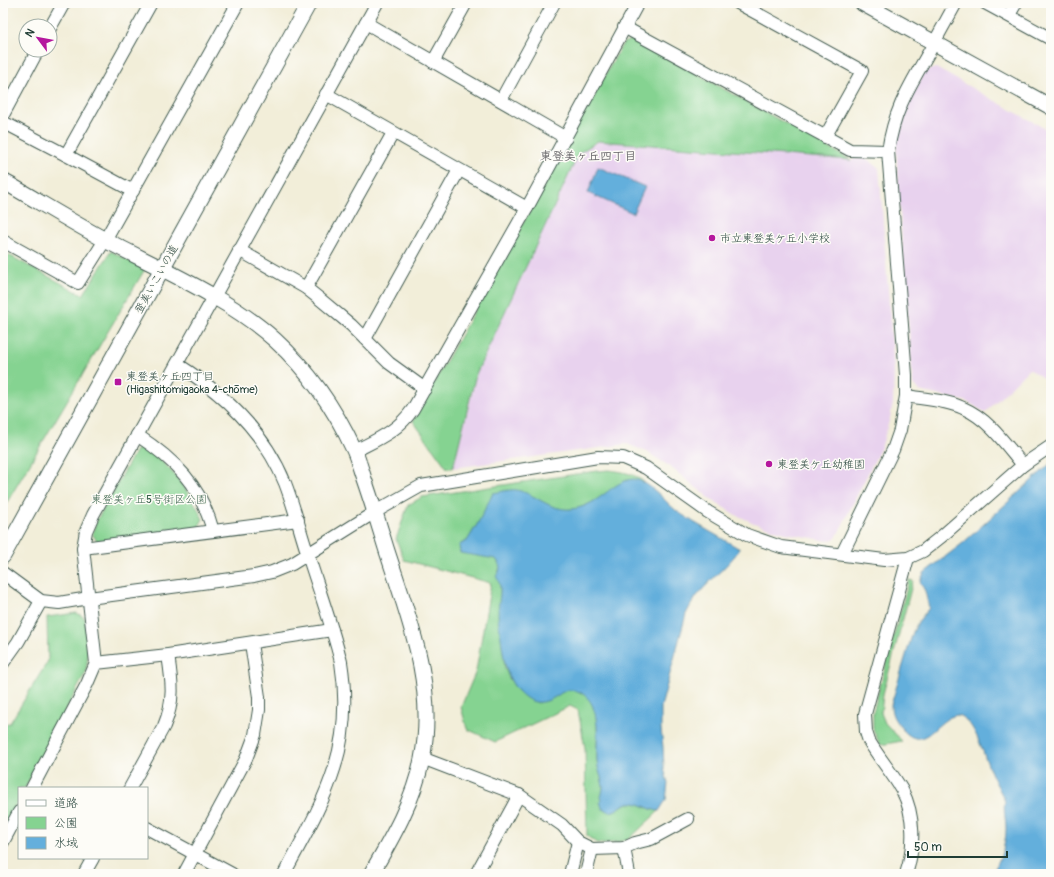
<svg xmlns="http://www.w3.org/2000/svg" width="1054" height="877" font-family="Pangolin,'Klee One',sans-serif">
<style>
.built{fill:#e8d2ee}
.green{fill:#85d391;stroke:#528862}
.water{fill:#64afdc;stroke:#427688}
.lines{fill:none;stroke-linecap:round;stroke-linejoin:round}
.minor-casing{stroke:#3f584d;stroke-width:14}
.tertiary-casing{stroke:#3f584d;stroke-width:17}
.minor{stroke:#fff;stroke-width:12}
.tertiary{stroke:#fff;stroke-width:15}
.poi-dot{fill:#b5179e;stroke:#fdfcf7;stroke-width:1.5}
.labels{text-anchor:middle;stroke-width:3;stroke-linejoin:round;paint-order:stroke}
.poi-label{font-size:11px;fill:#1f3d34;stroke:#fdfcf7;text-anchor:start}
.street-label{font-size:11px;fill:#1f3d34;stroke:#fdfcf7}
.park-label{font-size:11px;fill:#38624b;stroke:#fdfcf7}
.neighbourhood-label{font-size:12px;font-weight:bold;fill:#676569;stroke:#fdfcf7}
</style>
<rect width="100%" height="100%" fill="#fdfcf7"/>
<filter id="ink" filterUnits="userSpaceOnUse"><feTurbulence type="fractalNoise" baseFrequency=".025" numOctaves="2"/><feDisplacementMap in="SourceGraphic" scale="8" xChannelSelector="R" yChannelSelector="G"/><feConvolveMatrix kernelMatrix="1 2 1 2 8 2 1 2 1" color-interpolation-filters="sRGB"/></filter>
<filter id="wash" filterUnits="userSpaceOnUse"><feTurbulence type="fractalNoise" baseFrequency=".012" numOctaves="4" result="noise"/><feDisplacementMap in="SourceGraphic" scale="16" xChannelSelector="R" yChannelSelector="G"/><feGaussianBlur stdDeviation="0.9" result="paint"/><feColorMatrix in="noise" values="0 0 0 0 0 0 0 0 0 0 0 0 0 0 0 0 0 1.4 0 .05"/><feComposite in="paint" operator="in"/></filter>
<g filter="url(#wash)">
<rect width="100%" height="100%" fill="#f2eed9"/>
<!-- built -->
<g class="built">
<polygon points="936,68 1051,132 1051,383 1029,369 985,413 973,405 965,401 919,391 913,384 898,186 896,142 904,113 925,71"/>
<polygon points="599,141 851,160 863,156 879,168 894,370 893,404 890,418 882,445 836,538 828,541 781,532 754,523 734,514 712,500 669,466 647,452 627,444 453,468 472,393 476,374 579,153"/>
</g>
<!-- green -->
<g class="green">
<polygon points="634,39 851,160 598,141 579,153 476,374 453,468 447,468 413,421 623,43"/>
<polygon points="111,251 145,269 3,509 3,252 83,295"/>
<path d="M146,448C171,467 189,490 203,519L198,528L98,542L92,534L96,522L136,450Z"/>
<path d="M609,470C624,472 635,473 646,484C638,479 631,479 623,482C603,496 577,518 551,507C545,504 540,500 534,497L478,523L467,541L459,545L497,559L500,567L498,573L500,583L502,643L505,668L509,678L517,690L538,703C550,700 564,688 575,690C604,696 596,740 597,761C598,770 603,781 603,788C603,793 601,798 600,803L610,812C617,811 621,805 628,803C639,801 648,810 659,811L628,840L609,843H597L587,836L585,748L578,710L570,706L495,742L467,729L461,707L476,671L491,583L404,560L396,539L408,505L422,497L597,471Z"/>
<polygon points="909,580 913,581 883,694 881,713 885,723 902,741 880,745 873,729 873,712"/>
<polygon points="77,613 85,618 88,655 86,672 25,788 19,788 19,799 3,829 3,724 10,723 48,661 47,617"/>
</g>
<!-- water -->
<g class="water">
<polygon points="598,167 645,187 633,213 588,193"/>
<path d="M1051,463V874H992C1000,860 1006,846 1006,829C1006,819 1003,810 1005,801C1000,790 994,780 990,770C983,754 975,719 957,715C936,718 925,754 903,730C896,722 891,716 891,705L913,632L918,622L929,608L925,591L920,582L924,573L963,543Z"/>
<path d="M633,479C650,481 665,502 678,512C697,525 720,537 740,549C724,572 698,587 686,614L661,707V729L663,747L664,768L668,783L666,800L659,811C648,810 639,801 628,803C621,805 617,811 610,812L603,809C598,802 602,796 603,788C603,781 598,770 597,762C596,743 600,725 593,707C589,696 577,687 565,691C562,692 560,694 557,696C542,705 532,705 519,692C505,677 504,658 501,638C500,630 498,622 498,614C498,600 504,588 496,576C501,571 501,565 496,559L460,553L459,545L467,541L478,523L493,493C500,492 510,489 517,490C538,495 549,511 572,509C599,506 612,481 633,479Z"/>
</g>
</g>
<g filter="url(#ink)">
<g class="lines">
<defs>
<g id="minor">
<polyline points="738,3 862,71 825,137"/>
<polyline points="985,3 1051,39"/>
<polyline points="1009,15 1016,3"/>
<polyline points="366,23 566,138"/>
<polyline points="624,27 850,150 888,151"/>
<polyline points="50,28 64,3"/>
<polyline points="433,62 466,3"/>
<polyline points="326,94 527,208"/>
<polyline points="501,100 554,3"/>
<polyline points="3,115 38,50"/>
<polyline points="3,122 66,155 133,191"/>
<polyline points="66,155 151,3"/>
<polyline points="3,241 78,283 105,240 238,3"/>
<polyline points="239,250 306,288 321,300 351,325 389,363 425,389"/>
<polyline points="306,288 393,133"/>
<polyline points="365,339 459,170"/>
<path d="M177,364C223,393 264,431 285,483C294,506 300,531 308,555C319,590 332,625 341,662C355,750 324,800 284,874"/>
<path d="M906,396C924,399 946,400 963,408C989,419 1006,445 1023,465"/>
<path d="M137,435C175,460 201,486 213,531"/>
<path d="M355,451C378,439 398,431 413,409L527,208L638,3"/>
<polyline points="83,548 298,520"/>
<path d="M842,554L893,450L900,430L906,396V375L888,151C894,110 909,87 929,52C938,36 947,19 956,3"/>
<polyline points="3,573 41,601 59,603 89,598 254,576 272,572 292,564 375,512 421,486 598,457 623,458 646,468 708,512 747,535 781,547 884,560 908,558 923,551 942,536 1023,465 1051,446"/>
<polyline points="3,663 18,642 41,601"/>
<polyline points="96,663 168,655 332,630"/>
<polyline points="422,758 519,795 562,825 578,842 592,849 624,848 635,843 651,839 688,819"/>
<polyline points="32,788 87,684 96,663 83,548 86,531 93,515 377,3"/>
<path d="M130,788L164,726C175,700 172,682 168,655"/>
<polyline points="147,828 232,874"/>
<polyline points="3,842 19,812"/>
<polyline points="624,848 629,874"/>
<polyline points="84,874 93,858"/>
<polyline points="184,874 246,759 255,735 259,710 259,697 251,643"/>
<polyline points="476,874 519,795"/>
<polyline points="570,874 578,842"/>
<polyline points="586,874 592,849"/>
<path d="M906,874C915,847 915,815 902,790C892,773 879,758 869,741L866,732L865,714L908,558"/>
</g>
<g id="tertiary">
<polyline points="862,3 1051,107"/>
<path d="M3,181C38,201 73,223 109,242C163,270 230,299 275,340C309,371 335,409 354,450C358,459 361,470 364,479C372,502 379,525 386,548C408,617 437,685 422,759C414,800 392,838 371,874"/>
<polyline points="3,556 309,3"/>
</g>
</defs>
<!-- minor casing -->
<use href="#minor" class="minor-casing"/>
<!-- tertiary casing -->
<use href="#tertiary" class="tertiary-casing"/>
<!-- minor -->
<use href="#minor" class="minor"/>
<!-- tertiary -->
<use href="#tertiary" class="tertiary"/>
</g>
</g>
<!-- markers -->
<g class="poi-dot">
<circle cx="712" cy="238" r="4"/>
<rect x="114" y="378" width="8" height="8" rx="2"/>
<circle cx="769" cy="464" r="4"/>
</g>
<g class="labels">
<!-- poi labels -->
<g class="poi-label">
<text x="720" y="242">市立東登美ケ丘小学校</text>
<text x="126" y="380">東登美ヶ丘四丁目<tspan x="126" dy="13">(Higashitomigaoka 4-chōme)</tspan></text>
<text x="777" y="468">東登美ケ丘幼稚園</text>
</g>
<!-- street labels -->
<g class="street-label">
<text transform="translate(156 279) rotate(-61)" y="4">登美いこいの道</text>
</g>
<!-- park labels -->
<g class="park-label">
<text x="149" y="503">東登美ヶ丘5号街区公園</text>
</g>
<!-- neighbourhood labels -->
<g class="neighbourhood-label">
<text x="588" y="160">東登美ヶ丘四丁目</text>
</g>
</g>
<!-- margin -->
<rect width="1054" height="877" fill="none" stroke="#fdfcf7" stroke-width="16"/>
<!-- legend -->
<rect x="18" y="787" width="130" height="72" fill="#fdfcf7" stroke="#a4b0a9"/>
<rect x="26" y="800" width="20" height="6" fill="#ffffff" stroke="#a4b0a9"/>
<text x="54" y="807" font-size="12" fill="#1f3d34">道路</text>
<rect x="26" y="817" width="20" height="12" fill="#85d391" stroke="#a4b0a9"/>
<text x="54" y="827" font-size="12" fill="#1f3d34">公園</text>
<rect x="26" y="837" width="20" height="12" fill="#64afdc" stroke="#a4b0a9"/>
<text x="54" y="847" font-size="12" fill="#1f3d34">水域</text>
<!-- north arrow -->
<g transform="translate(38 38) rotate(302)"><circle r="19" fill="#fdfcf7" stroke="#a4b0a9"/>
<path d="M0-3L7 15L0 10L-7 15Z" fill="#b5179e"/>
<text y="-6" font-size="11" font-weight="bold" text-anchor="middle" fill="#1f3d34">N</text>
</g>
<!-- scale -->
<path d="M908 851v6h99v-6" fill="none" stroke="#1f3d34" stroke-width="2"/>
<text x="914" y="851" font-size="12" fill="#1f3d34" stroke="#fdfcf7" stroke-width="3" paint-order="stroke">50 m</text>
</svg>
